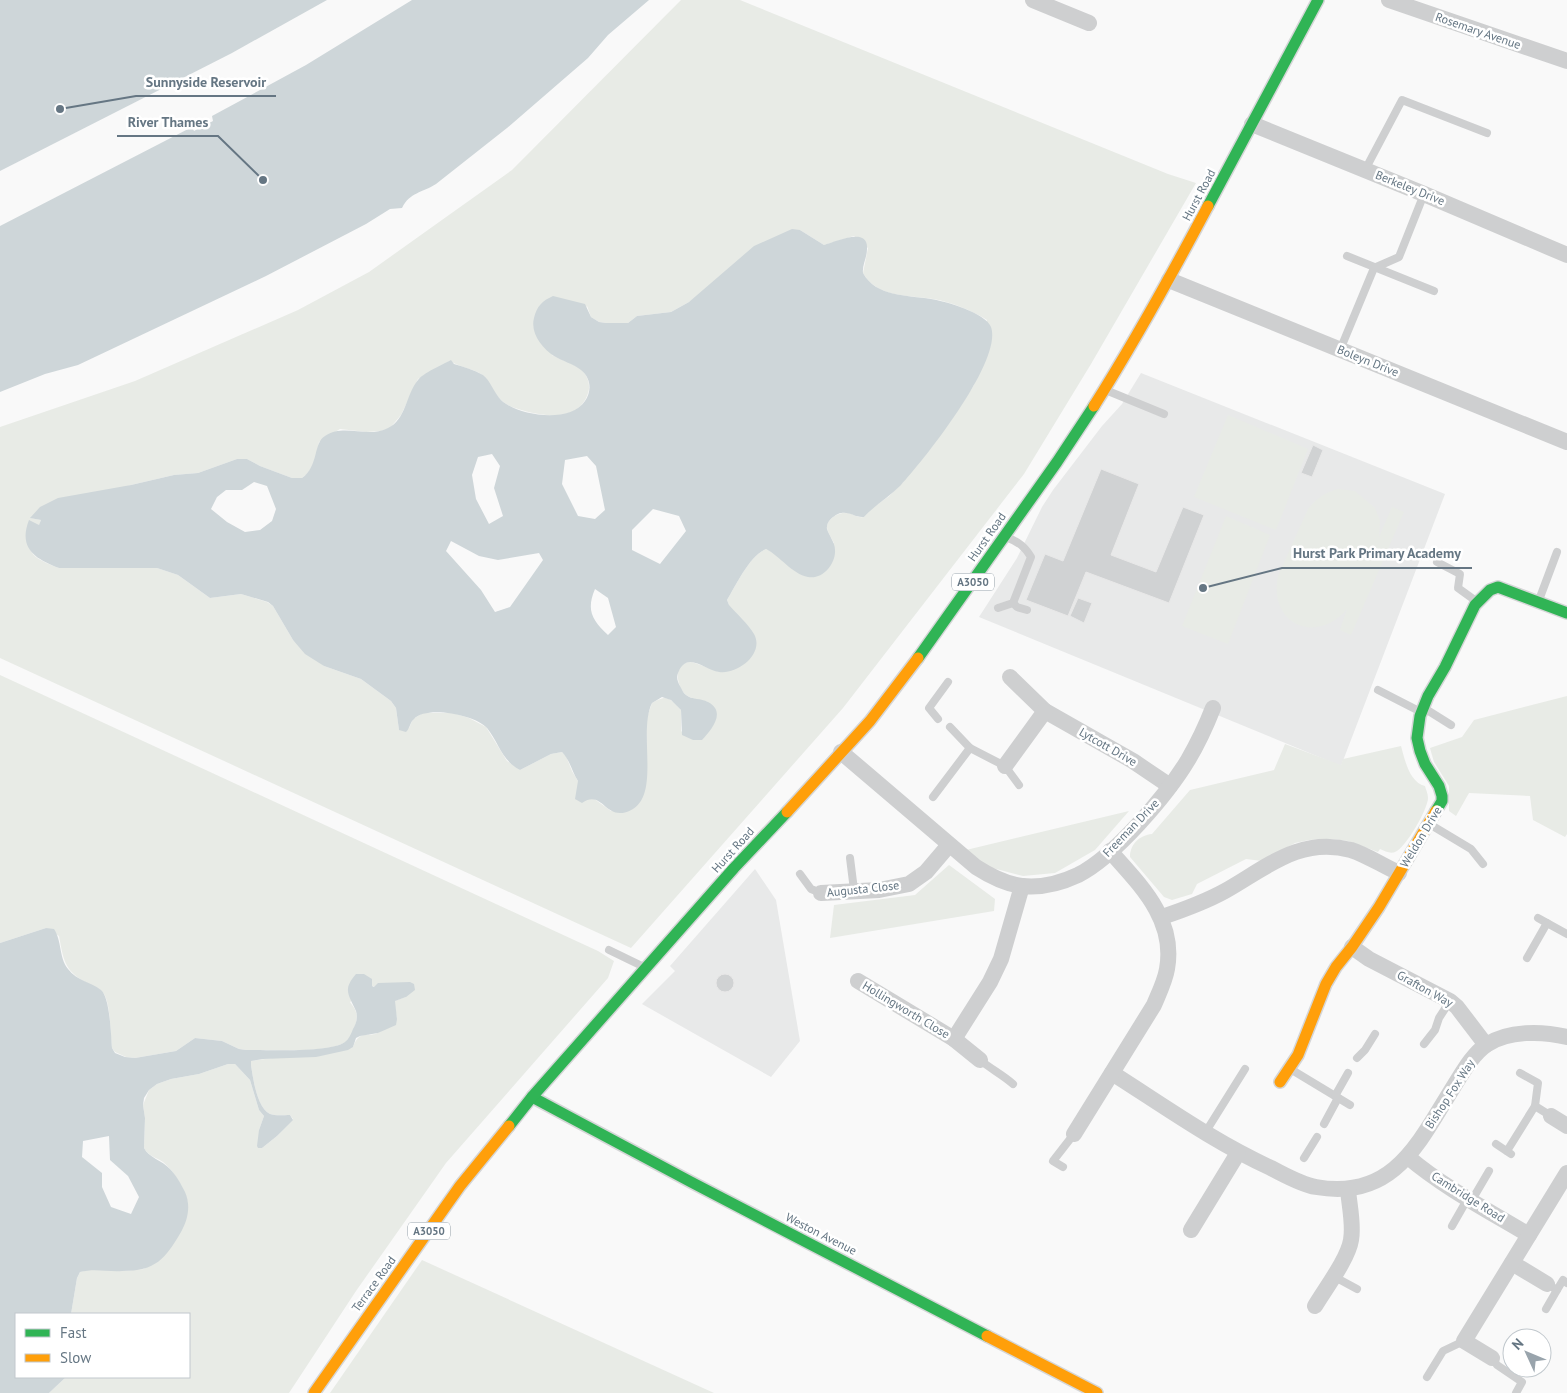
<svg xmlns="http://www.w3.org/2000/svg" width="1567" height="1393" font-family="'PT Sans',sans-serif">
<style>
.built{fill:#e8e9e9}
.green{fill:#e8ebe6;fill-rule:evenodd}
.water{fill:#ced6d9;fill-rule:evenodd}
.building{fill:#d0d2d3;stroke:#e8e8e8}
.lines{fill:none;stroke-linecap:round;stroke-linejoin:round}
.fast-casing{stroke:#d5d6d7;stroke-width:14}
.slow-casing{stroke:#d5d6d7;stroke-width:14}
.lane{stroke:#cecfd0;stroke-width:8}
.street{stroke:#cecfd0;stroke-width:16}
.fast{stroke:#30b455;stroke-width:11}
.slow{stroke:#ff9f0a;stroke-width:11}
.labels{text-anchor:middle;stroke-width:5;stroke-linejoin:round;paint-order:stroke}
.shield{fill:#fff;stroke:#939fa8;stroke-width:1}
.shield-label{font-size:11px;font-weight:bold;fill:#657683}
.street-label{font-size:12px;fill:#657683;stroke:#fff}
.leader{fill:none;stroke:#657683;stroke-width:2}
.callout-dot{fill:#657683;stroke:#fff;stroke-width:2}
.callout-label{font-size:14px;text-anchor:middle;font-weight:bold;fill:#657683;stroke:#fff;stroke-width:5;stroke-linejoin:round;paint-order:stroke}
</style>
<rect width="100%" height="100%" fill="#f9f9f9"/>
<!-- built -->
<g class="built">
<polygon points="1141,373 1445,494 1341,766 979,617 1017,558 1042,507 1053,490 1102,426 1122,404"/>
<polygon points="755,869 776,900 800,1041 771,1077 642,1004 675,971 670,966"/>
</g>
<!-- green -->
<g class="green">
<path d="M681,0H740L1168,174L1196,183L1091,364L1024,474L843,708L631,948L0,658V427L135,381L298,310L369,272L512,170ZM800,230L824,245L854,236L868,248L863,273C877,298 908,295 933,299C951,302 971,310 987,320L974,385L950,422L901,484L888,497L873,507L864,517C857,518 854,514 848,513C840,511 826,519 827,528C828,533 832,539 834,543L773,552L766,549C750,555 736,585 727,600L729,605L720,672C712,670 696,662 689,662C672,664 677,687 686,695C691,699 702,700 708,702L681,732V710C669,698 668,694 652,703L646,720L647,774L611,811L593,798H588L572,771L566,756L562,752L551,754L520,770L507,761L486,727L469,718L453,713H423L413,719L409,728L399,730L396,708L391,701L361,679L324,666L293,640L273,606L267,602L241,594L210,598L178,575L157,568H59C27,556 28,553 29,521L39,526L41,520L31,518L131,485L174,475L198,473L237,459H247L260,466L292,478H302C314,470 316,456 319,442L340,429L366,432L381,431L390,428L401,415L418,379L450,361C460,368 477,369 485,377C487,379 489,384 491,387C496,395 502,403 512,407C536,415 575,425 587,396C591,387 589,379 583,371C576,364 561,360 552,355L587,306L591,317L599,322L606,323H628L637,316L671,312L689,302Z"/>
<polygon points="1228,415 1308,449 1276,530 1194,497"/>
<path d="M1338,489L1355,491L1375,508L1380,521L1379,537L1392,507L1404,512L1351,635L1340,630L1347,609C1317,645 1268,625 1278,576L1308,509C1317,498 1324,493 1338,489Z"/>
<polygon points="1226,516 1270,535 1228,644 1182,626"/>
<path d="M0,675L598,951L614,961L608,978L446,1163L356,1291L289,1393H49L66,1377H189V1314H71L77,1278L80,1272L92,1269L122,1271L144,1269L188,1203C184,1188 175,1172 163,1162C157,1158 147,1155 144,1148L145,1118L143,1105L149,1090L157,1084L171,1079L199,1074L228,1064H235L250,1080L259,1110L264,1116L259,1130L262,1148L277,1136L293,1119L290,1115C284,1115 275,1116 270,1114C257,1108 253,1078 251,1065V1061L353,1047C360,1028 367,1039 380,1032C386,1028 392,1023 397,1019L394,1001L406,997L372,986L350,1002C352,1005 355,1008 356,1012C359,1020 352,1039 344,1043C327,1053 267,1050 246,1050L239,1049L222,1041L195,1038L176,1051L135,1058L126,1057L115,1052L112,1048C110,1033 111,1006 104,994C101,989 95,987 91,985C65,972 64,963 59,936L46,928L0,943Z"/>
<polygon points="1567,696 1567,834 1565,837 1533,820 1530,796 1469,793 1456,816 1449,811 1449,786 1434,762 1430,748 1462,737 1474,720"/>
<path d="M1285,744L1341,765L1343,759L1401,746C1405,760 1409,782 1425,786C1426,790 1428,794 1428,798C1428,809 1405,849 1395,852C1390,854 1385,851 1380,849L1378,852L1348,841L1332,839L1309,840L1295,843L1262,861L1246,859L1197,884L1192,894L1172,900L1164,897L1130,857C1130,844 1140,835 1152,834L1190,790L1274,770Z"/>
<polygon points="1129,811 1095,850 1055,873 1023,876 985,866 966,850"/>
<polygon points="949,865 995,899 994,911 830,938 834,905 915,895"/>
<polygon points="422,1260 714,1393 330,1393"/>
</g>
<!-- water -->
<g class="water">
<polygon points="0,0 327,0 232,53 0,171"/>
<path d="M412,0H649L608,35L588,58L507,128L436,184C422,193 410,192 402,208L390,209L366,224L266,276L78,365L45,374L0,392V226L192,127L194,131L213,121L212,116L306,65Z"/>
<path d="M792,229L800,230L824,245C835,242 869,226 867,249C867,258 862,265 863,273C876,297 907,295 931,299C945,301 986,313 991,327C1003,361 924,460 901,485C889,497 875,505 864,517C854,518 849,510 838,514C832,517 826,522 827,529C829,536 835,542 835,550C836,564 822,580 808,577C792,574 780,556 766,549C750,555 736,585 727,600L729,605C737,614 748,624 754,634C765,654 737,675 719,672C710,671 700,662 690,662C685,662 680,667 679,671C676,676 677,681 680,686C682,689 683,693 686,695C692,700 701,698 708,702C727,712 711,730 702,740H693L682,735L681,710L671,700L662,697L652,703C638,731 660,793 633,809C605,825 604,788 582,803L575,799L578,781C572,772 570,760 562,752L551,754L520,770C502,761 499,743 487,728C476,715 426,705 414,719C410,722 410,728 406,732L399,730L396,708L391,701L361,679L324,666L305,654L293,640L273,606L268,602L241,594L210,598L178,575L157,568H59C35,559 18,548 29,520L39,525L41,520L30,518L40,507L58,498L131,485L174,475L198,473L237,459H247L260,466L292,478H302C319,466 313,443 325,436C345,423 367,439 388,428C406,420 406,394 418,380C423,373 442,365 451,360L454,364C464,367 474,370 483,375C490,380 494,393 501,400C518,416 570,424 585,401C592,391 591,378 581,370C574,364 562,361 554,356C542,348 530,333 534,318C537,306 542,301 553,296L585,304L591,317L599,322L606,323H628L637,316L671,312L689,302L754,246ZM492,454L500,466L494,488L503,516L489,524L476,499L472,475L478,457ZM587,456L596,466L605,510L595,519L578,516L562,484L565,460ZM254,482L267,486L276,509L272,521L260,530L245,532L227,522L211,509L217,497L226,490H242ZM653,509L679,516L686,531L660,564L632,550V530ZM451,541L479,556L498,560L539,553L543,560L510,607L495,612L481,590L446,551ZM595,589L608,598L616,627L608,635C592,620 586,610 595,589Z"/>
<path d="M46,928L54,929C62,941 59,958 68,969C77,981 91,982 101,990C110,997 111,1036 112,1048L115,1053L125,1057L135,1058L176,1051L195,1038L222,1041L239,1049L246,1050C267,1050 330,1053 345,1042C349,1039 351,1034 353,1029C356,1024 358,1018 356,1011C349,995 342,990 356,974H364L372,979V986L374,987L378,983L410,982L414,984L415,990L406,997L395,1001L397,1019L396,1025L378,1033L360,1036L356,1038L353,1047L348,1050L316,1057L263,1059L251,1061V1065C253,1078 257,1108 270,1114C275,1116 284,1115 290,1115L293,1120L277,1136L262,1148H258L257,1146L259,1130L264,1116L259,1110L250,1080L235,1064H228L199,1074L171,1079L157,1084L149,1090L144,1098L143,1105L145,1118L144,1148C148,1157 163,1161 170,1169C176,1175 181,1184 185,1192C191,1205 188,1220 181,1232C165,1259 156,1271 122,1271C107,1272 95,1268 80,1272L77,1278L71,1314H16V1377H66L49,1393H0V943ZM109,1136L110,1160L128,1176L139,1197L131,1214L111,1207L102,1187V1173L82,1157L83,1141Z"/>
</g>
<!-- building -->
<g class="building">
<polygon points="1313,445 1323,450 1312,477 1301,473"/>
<polygon points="1101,469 1139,484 1111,555 1156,572 1183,507 1204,515 1169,603 1086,572 1068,616 1026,600 1045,554 1063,561"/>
<polygon points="1078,598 1092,603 1084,623 1070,616"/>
<circle cx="725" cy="983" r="9"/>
</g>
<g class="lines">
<defs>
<g id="fast">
<polyline points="1208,206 1318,0"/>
<polyline points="918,658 1057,462 1094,406"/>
<polyline points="1436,811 1442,801 1442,796 1439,786 1425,764 1420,751 1417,738 1420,716 1428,696 1445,667 1475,605 1490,590 1498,587 1567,613"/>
<polyline points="532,1097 691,1182 987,1336"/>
<polyline points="509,1126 532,1097 734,868 787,812"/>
</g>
<g id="slow">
<path d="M1094,406C1135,341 1172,274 1208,206"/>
<polyline points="787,812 870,721 918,658"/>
<polyline points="1280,1082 1298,1055 1326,984 1336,967 1352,947 1379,907 1436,811"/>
<polyline points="987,1336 1097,1393"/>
<polyline points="314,1393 460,1186 509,1126"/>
</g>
</defs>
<!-- fast casing -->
<use href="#fast" class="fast-casing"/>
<!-- slow casing -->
<use href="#slow" class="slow-casing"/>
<!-- lane -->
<g class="lane">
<polyline points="1365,170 1402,100 1487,133"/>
<polyline points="1347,256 1434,291"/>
<polyline points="1340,350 1374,268 1399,257 1424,194"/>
<polyline points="1108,391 1164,414"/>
<polyline points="1437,562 1460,574 1458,588 1476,601"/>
<polyline points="1539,600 1557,552"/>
<polyline points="1013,603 1017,607 1027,610"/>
<path d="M998,608L1013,603L1031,557C1025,547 1019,542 1008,538"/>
<polyline points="1378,690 1419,711"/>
<polyline points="1424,708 1451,725"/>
<polyline points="938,719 929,708 948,682"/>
<polyline points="950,727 970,748 1005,766 1019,785"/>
<polyline points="933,797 970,748"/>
<polyline points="1431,825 1471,849 1483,864"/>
<polyline points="850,858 854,890"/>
<polyline points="800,874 811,889 821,893"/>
<polyline points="1538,918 1547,923"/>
<polyline points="609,950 642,966"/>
<polyline points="1527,958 1547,923 1567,934"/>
<polyline points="1424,1044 1435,1030 1439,1018 1450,1001"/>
<polyline points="1357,1058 1365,1050 1375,1034"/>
<path d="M980,1060C991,1069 1003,1075 1013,1084"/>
<polyline points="1292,1070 1350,1105"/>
<polyline points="1520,1073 1538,1083 1535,1106 1551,1116"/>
<polyline points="1335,1096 1348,1073"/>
<polyline points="1324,1124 1338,1098"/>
<polyline points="1205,1133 1245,1069"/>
<polyline points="1496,1144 1511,1154"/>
<polyline points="1507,1151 1535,1106"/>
<polyline points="1304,1158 1317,1137"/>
<polyline points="1063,1167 1053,1161 1074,1134"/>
<polyline points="1472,1200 1489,1171"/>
<polyline points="1452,1226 1468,1198"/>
<polyline points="1333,1276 1357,1289"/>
<polyline points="1557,1290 1563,1280 1567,1283"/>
<polyline points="1546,1309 1557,1290 1547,1284"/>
<polyline points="1492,1358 1497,1365 1522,1382 1516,1393"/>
<polyline points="1427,1377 1443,1351 1464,1341"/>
</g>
<!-- street -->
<g class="street">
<polyline points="1033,0 1089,23"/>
<polyline points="1389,0 1567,61"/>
<polyline points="1252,124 1424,194 1567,255"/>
<polyline points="1169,280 1567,442"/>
<polyline points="1010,677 1045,711 1133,761 1170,786"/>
<path d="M841,752L976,867C990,876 1005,884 1022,886C1040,888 1061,883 1078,875C1114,857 1167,795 1188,760C1198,743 1206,726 1213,708"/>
<polyline points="1005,766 1045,711"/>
<polyline points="821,893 879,890 909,884 926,872 949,845"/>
<path d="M1162,917C1183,910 1205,902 1225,891C1266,868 1300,836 1351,850C1367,855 1383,866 1399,873"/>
<polyline points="1352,947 1369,959 1450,1001 1457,1007 1486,1045"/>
<polyline points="858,981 954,1039 980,1060"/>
<polyline points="954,1039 990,982 1001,959 1022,886"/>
<path d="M1112,1073C1164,1106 1214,1142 1271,1168C1285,1175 1300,1184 1316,1187C1394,1201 1419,1142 1454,1086C1463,1072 1472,1055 1486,1045C1508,1030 1543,1031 1567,1037"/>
<polyline points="1551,1116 1567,1126"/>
<path d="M1074,1134L1154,1005C1159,993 1165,981 1167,969C1176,919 1140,885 1110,851"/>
<path d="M1408,1157C1443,1187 1489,1211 1529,1235"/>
<polyline points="1191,1230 1238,1153"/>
<polyline points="1512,1263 1547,1284"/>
<path d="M1315,1306C1325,1289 1348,1259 1351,1240C1354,1224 1349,1205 1348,1189"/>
<polyline points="1492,1358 1464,1341 1567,1173"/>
</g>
<!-- fast -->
<use href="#fast" class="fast"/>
<!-- slow -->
<use href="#slow" class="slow"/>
</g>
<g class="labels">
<!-- shield labels -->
<g class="shield">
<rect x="952" y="573.5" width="42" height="17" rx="4"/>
<rect x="408" y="1222.5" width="42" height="17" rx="4"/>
</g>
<g class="shield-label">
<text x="973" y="586">A3050</text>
<text x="429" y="1235">A3050</text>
</g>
<!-- street labels -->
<g class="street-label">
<text transform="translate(1478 31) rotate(19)" y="4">Rosemary Avenue</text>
<text transform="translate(1410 188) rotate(22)" y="4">Berkeley Drive</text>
<text transform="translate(1199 195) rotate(-62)" y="4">Hurst Road</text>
<text transform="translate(1368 361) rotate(22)" y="4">Boleyn Drive</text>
<text transform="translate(987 537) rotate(-55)" y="4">Hurst Road</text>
<text transform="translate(1108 747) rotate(30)" y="4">Lytcott Drive</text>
<text transform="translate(1131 828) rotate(-46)" y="4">Freeman Drive</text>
<text transform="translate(1421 837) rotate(-59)" y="4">Weldon Drive</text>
<text transform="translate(733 850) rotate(-48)" y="4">Hurst Road</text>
<text transform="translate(863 889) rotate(-6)" y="4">Augusta Close</text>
<text transform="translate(1425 989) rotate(29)" y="4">Grafton Way</text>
<text transform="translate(906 1010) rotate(31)" y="4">Hollingworth Close</text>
<text transform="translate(1450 1094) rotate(-57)" y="4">Bishop Fox Way</text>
<text transform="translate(1468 1197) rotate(32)" y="4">Cambridge Road</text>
<text transform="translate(821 1234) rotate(27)" y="4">Weston Avenue</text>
<text transform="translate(374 1284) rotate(-54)" y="4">Terrace Road</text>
</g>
</g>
<!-- callouts -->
<path class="leader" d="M60 109L136 96H276M263 180L218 136H117M1203 588L1282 568H1472"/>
<g class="callout-dot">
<circle cx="60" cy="109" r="5"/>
<circle cx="263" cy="180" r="5"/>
<circle cx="1203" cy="588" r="5"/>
</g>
<g class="callout-label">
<text x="206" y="87">Sunnyside Reservoir</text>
<text x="168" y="127">River Thames</text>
<text x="1377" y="558">Hurst Park Primary Academy</text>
</g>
<!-- legend -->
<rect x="15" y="1313" width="175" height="65" fill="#ffffff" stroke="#c1c8cd"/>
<rect x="25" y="1329" width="25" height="8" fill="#30b455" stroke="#c1c8cd"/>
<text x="60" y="1338" font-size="15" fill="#657683">Fast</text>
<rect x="25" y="1354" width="25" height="8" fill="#ff9f0a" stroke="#c1c8cd"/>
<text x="60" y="1363" font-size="15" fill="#657683">Slow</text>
<!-- north arrow -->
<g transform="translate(1527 1353) rotate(314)"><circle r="24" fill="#ffffff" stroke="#c1c8cd"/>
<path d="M0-4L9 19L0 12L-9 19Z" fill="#99a4ac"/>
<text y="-8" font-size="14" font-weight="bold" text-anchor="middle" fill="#657683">N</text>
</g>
</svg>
